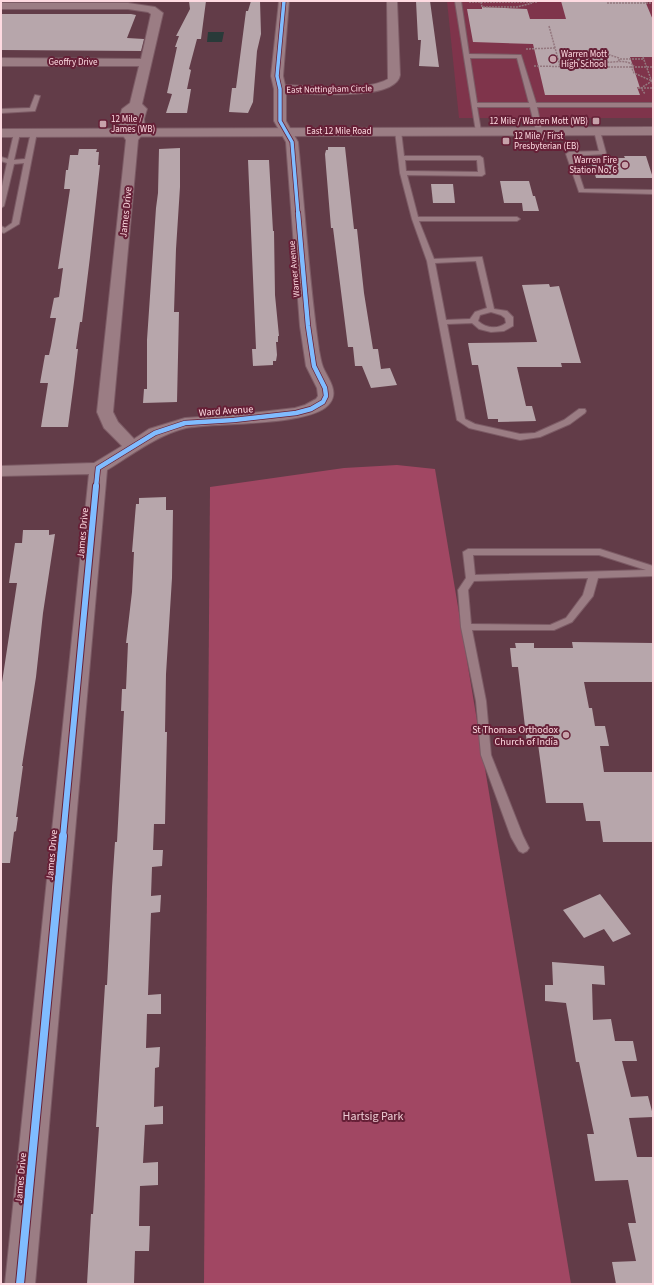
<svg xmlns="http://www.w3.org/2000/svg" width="654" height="1285" font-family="'Source Sans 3',sans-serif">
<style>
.built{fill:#7f344b}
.green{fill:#a14763}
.water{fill:#293a39}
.building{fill:#b7a6ab}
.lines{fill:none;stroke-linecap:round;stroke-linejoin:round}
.lane-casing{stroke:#7c5b65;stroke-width:2}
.street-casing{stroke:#7c5b65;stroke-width:2}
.secondary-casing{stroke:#7c5b65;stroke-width:2}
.path{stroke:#94787f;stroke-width:1.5;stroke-dasharray:2 1;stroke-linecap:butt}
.lane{fill:#9b7d84;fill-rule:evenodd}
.street{fill:#9b7d84;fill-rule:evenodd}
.secondary{fill:#9b7d84;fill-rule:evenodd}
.cycleway-far3-casing{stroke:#662037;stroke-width:5}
.cycleway-far2-casing{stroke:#662037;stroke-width:6}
.cycleway-far1-casing{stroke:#662037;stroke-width:8}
.cycleway-casing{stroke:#662037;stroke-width:10}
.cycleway-far3{stroke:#80bcff;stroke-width:3.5}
.cycleway-far2{stroke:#80bcff;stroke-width:4.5}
.cycleway-far1{stroke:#80bcff;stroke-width:6}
.cycleway{stroke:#80bcff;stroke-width:8}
.poi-dot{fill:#c7a3ab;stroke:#662037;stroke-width:1.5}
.labels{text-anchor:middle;stroke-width:4;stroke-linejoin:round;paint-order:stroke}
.far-poi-label{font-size:9px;fill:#fedae1;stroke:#662037;text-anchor:start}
.far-street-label{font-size:9px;fill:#fedae1;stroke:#662037}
.street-label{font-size:10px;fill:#fedae1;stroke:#662037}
.poi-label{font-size:10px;fill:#fedae1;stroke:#662037;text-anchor:end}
.near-park-label{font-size:12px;fill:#edcdd4;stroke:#662037}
</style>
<rect width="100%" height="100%" fill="#623c48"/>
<!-- built -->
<polygon class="built" points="447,1 653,1 653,118 459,118"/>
<!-- green -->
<polygon class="green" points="397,465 435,469 571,1284 204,1284 210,487 344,468"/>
<!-- water -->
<polygon class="water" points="208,32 224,32 222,42 207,42"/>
<!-- building -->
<g class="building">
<polygon points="189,1 206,1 201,39 197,39 189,69 191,70 187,89 191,89 187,113 166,113 172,94 167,93 177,47 175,47 179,36 176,36 190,9"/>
<polygon points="251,1 260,1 261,34 257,51 253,102 248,113 229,112 232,88 236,88 246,11 248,11"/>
<polygon points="416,1 430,1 439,67 419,66 421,40 418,40"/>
<polygon points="561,1 645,1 653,20 653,57 630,57 640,88 637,87 640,95 545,95 533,44 473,42 467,9 482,9 482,7 527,9 530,19 566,19"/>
<polygon points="1,14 131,14 136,15 127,38 144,39 141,51 1,50"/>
<polygon points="328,147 345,147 354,229 357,229 364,293 373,349 378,349 381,369 390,368 397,385 371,388 362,366 355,366 353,347 348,347 333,228 331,228 326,167 325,154 326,150 328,150"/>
<polygon points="180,148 180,187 176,249 174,312 179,312 177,402 143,403 144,389 147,389 147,340 156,208 158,193 159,149"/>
<polygon points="79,149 97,149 96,152 99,152 98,165 100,165 90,257 82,322 80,322 76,349 78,349 74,382 68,427 41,427 48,383 40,383 45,355 49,355 51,346 56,318 50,318 54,298 59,297 63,268 58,269 70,189 64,189 66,170 68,170 70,155 78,155"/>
<polygon points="624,156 646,156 653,178 596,178 590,158 625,158"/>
<polygon points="248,160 269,160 273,231 274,231 275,295 279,336 278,336 278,342 276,342 277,355 276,361 273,361 273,365 253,366 252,349 256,349"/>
<polygon points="500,181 529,181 533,196 535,196 539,211 523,211 522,203 504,203"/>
<polygon points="431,184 453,184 455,203 433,203"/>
<polygon points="549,284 550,287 559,286 581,363 561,363 562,367 517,367 526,406 532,406 536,421 498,422 498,419 488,419 478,365 472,365 468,343 537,342 522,285"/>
<polygon points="166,497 166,510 173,510 172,578 166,674 165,732 167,732 165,824 154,824 153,850 163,850 162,866 152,867 151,896 161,895 160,912 151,913 148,995 161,994 161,1014 147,1014 146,1048 160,1047 159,1067 155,1068 154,1107 163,1106 163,1124 145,1125 143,1163 158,1162 158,1185 140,1186 139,1226 150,1226 149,1251 135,1251 134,1284 87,1284 91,1214 93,1214 99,1127 96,1127 105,985 107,985 112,887 115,842 117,842 124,711 121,711 122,689 126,689 128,643 126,643 132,592 134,552 132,552 136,504 139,504 139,498"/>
<polygon points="23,530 49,530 49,535 55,534 43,613 36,677 22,766 23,766 16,817 18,817 16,831 14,832 10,863 1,863 1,689 17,583 9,583 15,543 22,543"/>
<polygon points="572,642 653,643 653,682 584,682 589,708 592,708 595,726 605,726 609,746 600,746 604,772 653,772 653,842 603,842 600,821 586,821 583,803 546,803 538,744 527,744 518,667 512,667 510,648 516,648 515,643 534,643 534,648 573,648"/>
<polygon points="600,894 631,934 613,942 604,929 584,938 563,910"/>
<polygon points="552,962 604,966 605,985 592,984 593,1020 611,1019 615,1041 633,1041 637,1061 622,1061 631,1097 648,1096 653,1115 653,1117 629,1118 637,1157 653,1157 653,1284 616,1284 612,1262 636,1261 628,1223 636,1223 628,1180 595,1181 587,1134 594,1134 579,1062 576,1062 566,1003 545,1001 545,985 553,985"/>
</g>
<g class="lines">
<defs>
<g id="lane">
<path d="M455,1H461L469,54L521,55L536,103H653V107H537L542,131L539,133L536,131L530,107H477L481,131L476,132ZM470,58H517L529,103H477Z"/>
<polygon points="35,95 40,96 35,111 1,113 1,109 30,108"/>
<path d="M398,129L401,131L404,156H480L483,158L485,174L482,176L407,175L418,217H517L520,219L517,221H419L434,259L482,257L494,309L507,311L513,317V326L504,331L491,332L479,329L472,323L447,324L465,419L475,424L520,434L535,433L564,420L579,409H585L586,411L585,413L570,424L540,437L520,440L469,428L457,420L427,261L412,219L400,173L395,131ZM405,160H477L478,172L406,171ZM476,261L487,308L475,312L470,319L446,320L435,263ZM491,312L501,315L505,318L506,323C497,330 486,328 478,321L480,315Z"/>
<polygon points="597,129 600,131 606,153 605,154 573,156 584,189 653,190 653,194 579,192 566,154 569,152 599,151 594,131"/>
<polygon points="17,131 20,133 14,160 25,159 31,132 34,130 37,132 19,224 4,233 1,232 1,226 5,228 12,223 24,163 14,164 4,206 1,208 1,191 7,163 1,161 1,157 8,159 14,133"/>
<path d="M468,549H600L653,566V576L598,578L593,596L572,622L554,630H472L486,701L491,755L523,836L529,848L527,851L523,853L519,851L511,837L481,755L476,701L461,627L458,590L466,578L463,552ZM473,555H599L646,570L475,575ZM588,578L583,595L566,618L550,625L471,624L468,590L474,581Z"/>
</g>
<path id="street" d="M279,1H289L283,76L285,85C312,86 365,92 388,79L387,1H397L400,75C396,102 307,93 286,93V121L298,142C305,211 309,281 319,350C320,355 321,362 323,367C328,379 339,391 330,403C314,427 215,422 186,428C157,435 132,455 107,470L35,1284H5L89,474L1,476V466L94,463L122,446L104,428L97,412L126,140C118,129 118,121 122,109L130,103L139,66H1V58L141,59L151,14L148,12L128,9H1V3H128L155,7L163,13L142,104L147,109L144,119L145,131L138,140L113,412L118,422L134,439L149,429L185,418L234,415L295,408L305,405L316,399L318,396L317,388L306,366L300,326L286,142L274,121V89L271,76Z"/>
<polygon id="secondary" points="653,127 653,135 1,137 1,129"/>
</defs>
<!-- lane casing -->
<use href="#lane" class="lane-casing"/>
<!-- street casing -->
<use href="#street" class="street-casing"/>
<!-- secondary casing -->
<use href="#secondary" class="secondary-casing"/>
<!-- path -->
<g class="path">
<polyline points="469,2 537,2"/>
<polyline points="481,2 482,7 517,7 532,3"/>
<polyline points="607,3 653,3"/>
<polyline points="549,26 560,66"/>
<polyline points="526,49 555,48"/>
<polyline points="643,57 653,85"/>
<polyline points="620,59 644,59"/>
<path d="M619,61V58L610,55L600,56L598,59C610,67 623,56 634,66"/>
<polyline points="534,66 580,67"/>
<polyline points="631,66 634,73 652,81 641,88 645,94"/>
<polyline points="587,67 653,67"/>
<polyline points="638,88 653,88"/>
</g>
<!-- lane -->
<use href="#lane" class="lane"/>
<!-- street -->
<use href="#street" class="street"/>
<!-- secondary -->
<use href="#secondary" class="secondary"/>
<defs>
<polyline id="cycleway-far3" points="284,1 277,76 280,89 280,121 292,142 298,214"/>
<polyline id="cycleway-far2" points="96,487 98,468 155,433 185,423 234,420 296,413 311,409 323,402 326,396 325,388 314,366 308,326 298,213"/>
<polyline id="cycleway-far1" points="63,837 96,486"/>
<polyline id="cycleway" points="20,1284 63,836"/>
</defs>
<!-- cycleway-far3 casing -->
<use href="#cycleway-far3" class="cycleway-far3-casing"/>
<!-- cycleway-far2 casing -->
<use href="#cycleway-far2" class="cycleway-far2-casing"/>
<!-- cycleway-far1 casing -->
<use href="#cycleway-far1" class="cycleway-far1-casing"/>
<!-- cycleway casing -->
<use href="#cycleway" class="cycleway-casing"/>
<!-- cycleway-far3 -->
<use href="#cycleway-far3" class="cycleway-far3"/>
<!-- cycleway-far2 -->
<use href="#cycleway-far2" class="cycleway-far2"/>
<!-- cycleway-far1 -->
<use href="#cycleway-far1" class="cycleway-far1"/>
<!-- cycleway -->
<use href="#cycleway" class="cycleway"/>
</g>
<!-- markers -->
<g class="poi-dot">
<circle cx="553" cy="59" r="4"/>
<rect x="592" y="117" width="8" height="8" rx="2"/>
<rect x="99" y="120" width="8" height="8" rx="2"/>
<rect x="502" y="137" width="8" height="8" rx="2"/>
<circle cx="625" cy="165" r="4"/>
<circle cx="566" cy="735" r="4"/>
</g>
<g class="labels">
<!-- far-poi labels -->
<g class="far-poi-label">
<text x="561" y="57">Warren Mott<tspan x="561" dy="10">High School</tspan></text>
<text x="111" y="122">12 Mile /<tspan x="111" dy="10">James (WB)</tspan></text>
<text x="588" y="124" text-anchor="end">12 Mile / Warren Mott (WB)</text>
<text x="514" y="139">12 Mile / First<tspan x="514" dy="10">Presbyterian (EB)</tspan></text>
<text x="617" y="163" text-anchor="end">Warren Fire<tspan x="617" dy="10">Station No. 6</tspan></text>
</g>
<!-- far-street labels -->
<g class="far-street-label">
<text x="73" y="65">Geoffry Drive</text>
<text transform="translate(329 89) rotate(-1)" y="3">East Nottingham Circle</text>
<text x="339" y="134">East 12 Mile Road</text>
<text transform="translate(294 269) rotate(-95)" y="3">Warner Avenue</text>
</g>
<!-- street labels -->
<g class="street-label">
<text transform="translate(125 212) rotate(-84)" y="4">James Drive</text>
<text transform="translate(226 410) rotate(-4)" y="4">Ward Avenue</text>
<text transform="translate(82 533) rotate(-85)" y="4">James Drive</text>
<text transform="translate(51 855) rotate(-85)" y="4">James Drive</text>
<text transform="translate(20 1178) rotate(-85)" y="4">James Drive</text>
</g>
<!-- poi labels -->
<g class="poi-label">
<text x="558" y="733">St Thomas Orthodox<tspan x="558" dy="12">Church of India</tspan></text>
</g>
<!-- near-park labels -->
<g class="near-park-label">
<text x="373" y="1120">Hartsig Park</text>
</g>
</g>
<!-- border -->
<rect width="654" height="1285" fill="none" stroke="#fedae1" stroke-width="4"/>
</svg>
